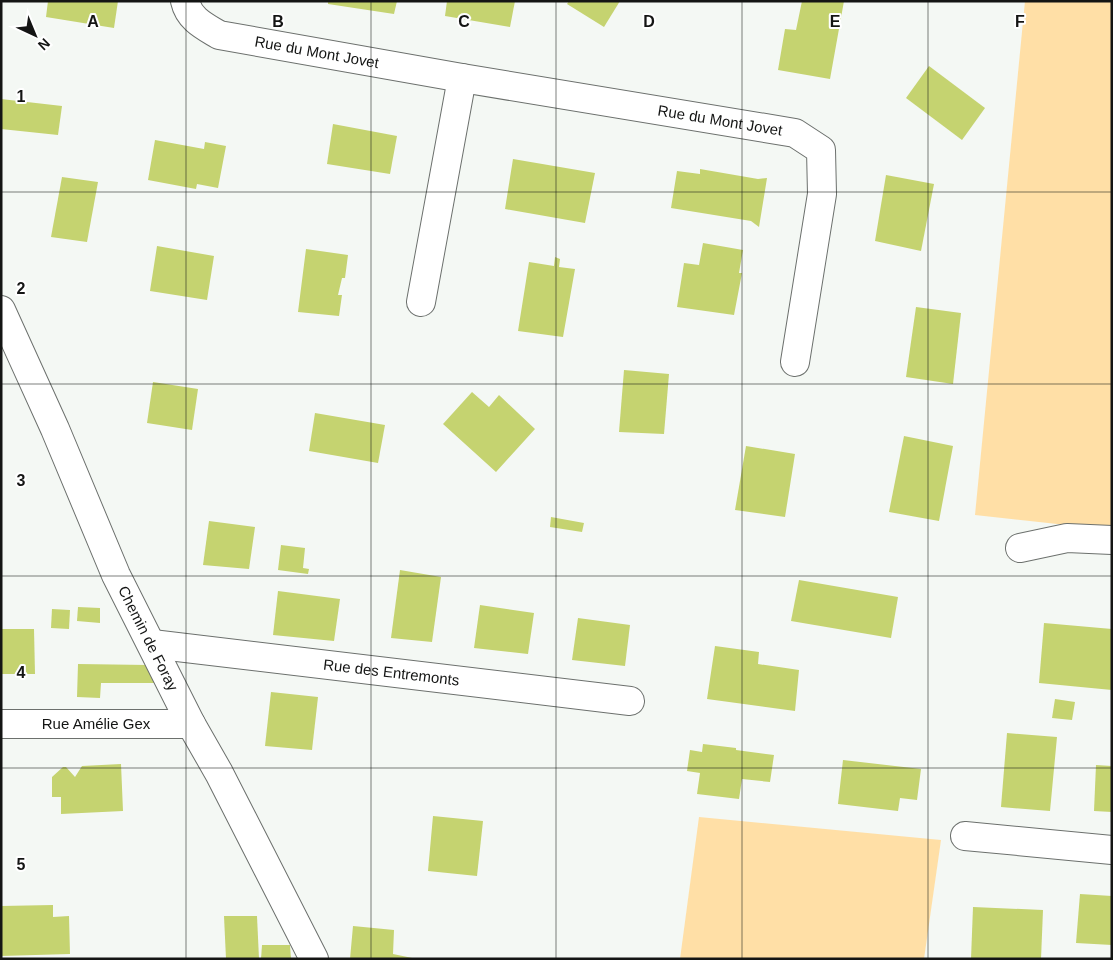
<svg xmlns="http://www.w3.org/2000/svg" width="1113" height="960" font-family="Helvetica,sans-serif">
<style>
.green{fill:#ffdfa6}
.building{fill:#c5d370}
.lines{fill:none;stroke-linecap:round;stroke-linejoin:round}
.minor-casing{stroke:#6c706d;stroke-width:30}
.minor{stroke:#fff;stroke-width:28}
.grid{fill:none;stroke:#141514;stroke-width:1;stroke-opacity:0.55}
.labels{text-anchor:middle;stroke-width:4;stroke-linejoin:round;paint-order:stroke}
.street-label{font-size:15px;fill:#141514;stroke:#fff}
.grid-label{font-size:16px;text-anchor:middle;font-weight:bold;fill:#141514;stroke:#fff;stroke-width:4;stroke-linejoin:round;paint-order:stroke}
</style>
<rect width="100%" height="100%" fill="#f4f8f4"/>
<!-- green -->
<g class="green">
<polygon points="1025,1 1112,1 1112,530 975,515"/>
<polygon points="699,817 941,840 924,959 680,959"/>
</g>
<!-- building -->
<g class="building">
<polygon points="48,1 118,1 114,28 46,17"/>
<polygon points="328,1 397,1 394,14 328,4"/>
<polygon points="447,1 515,1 510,27 445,16"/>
<polygon points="569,1 620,1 604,27 567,4"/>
<polygon points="802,1 844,1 830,79 778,70 785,29 796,30"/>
<polygon points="929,66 985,108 962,140 906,98"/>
<polygon points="1,99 62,106 58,135 1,129"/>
<polygon points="333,124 397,136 390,174 327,164"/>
<polygon points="155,140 204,149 205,142 226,146 218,188 197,184 196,189 148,180"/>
<polygon points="513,159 595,173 585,223 505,209"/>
<polygon points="700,169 758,179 767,178 759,227 751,221 671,208 677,171 700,174"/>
<polygon points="886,175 934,184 921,251 875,241"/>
<polygon points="62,177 98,182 87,242 51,237"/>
<polygon points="703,243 743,250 739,273 742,273 734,315 677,307 684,263 699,265"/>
<polygon points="157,246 214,256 207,300 150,291"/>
<polygon points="306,249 348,255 345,278 342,278 338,295 342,295 339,316 298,312"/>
<polygon points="555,257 560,259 559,267 575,269 563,337 518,331 529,262 554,266"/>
<polygon points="916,307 961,313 953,384 906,377"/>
<polygon points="624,370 669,374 664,434 619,432"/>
<polygon points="153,382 198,389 192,430 147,423"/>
<polygon points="472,392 489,407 499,395 535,429 496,472 443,424"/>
<polygon points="315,413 385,425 378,463 309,451"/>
<polygon points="904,436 953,446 939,521 889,512"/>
<polygon points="746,446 795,454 785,517 735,510"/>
<polygon points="551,517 584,523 582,532 550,527"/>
<polygon points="209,521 255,527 249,569 203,565"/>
<polygon points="281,545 305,548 303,568 309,569 308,574 278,570"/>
<polygon points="400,570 441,577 432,642 391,638"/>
<polygon points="799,580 898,597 891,638 791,621"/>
<polygon points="278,591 340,599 334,641 273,635"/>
<polygon points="480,605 534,613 528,654 474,648"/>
<polygon points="78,607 100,608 100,623 77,621"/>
<polygon points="52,609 70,610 69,629 51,628"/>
<polygon points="578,618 630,625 625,666 572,660"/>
<polygon points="1044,623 1112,629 1112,690 1039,683"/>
<polygon points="1,629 34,629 35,674 1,674"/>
<polygon points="715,646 759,652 758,664 799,670 795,711 707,699"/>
<polygon points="78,664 148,665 157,683 101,683 100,698 77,697"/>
<polygon points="271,692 318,697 312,750 265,746"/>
<polygon points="1055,699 1075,702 1072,720 1052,718"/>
<polygon points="1007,733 1057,737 1050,811 1001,807"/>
<polygon points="703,744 736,748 736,750 774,755 770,782 742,779 739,799 697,794 700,773 687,771 690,750 702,752"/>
<polygon points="843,760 921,769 917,800 900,798 898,811 838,804"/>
<polygon points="121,764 123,811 61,814 61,797 52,797 52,777 63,767 66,767 75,777 82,766"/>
<polygon points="1096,765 1112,766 1112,812 1094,811"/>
<polygon points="433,816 483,821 477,876 428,871"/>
<polygon points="1080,894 1112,896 1112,945 1076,943"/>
<polygon points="53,905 53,917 69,916 70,954 1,956 1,906"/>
<polygon points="973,907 1043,910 1041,959 971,959"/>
<polygon points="224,916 257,916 259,959 226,959"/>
<polygon points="353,926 394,930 393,954 417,959 350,959"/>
<polygon points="262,945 290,945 291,959 261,959"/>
</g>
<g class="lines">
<defs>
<g id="minor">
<path id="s1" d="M185,1C189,19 204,26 219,35L462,78L795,133L821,150L822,194L795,362"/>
<polyline points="421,302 462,78"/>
<path id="s2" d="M1,310L55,429L116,575L191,724L219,773L314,959"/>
<polyline points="1020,548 1067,538 1112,540"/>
<path id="s3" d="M152,644L630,701"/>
<path id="s4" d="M1,724H191"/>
<polyline points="965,836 1112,850"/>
</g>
</defs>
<!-- minor casing -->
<use href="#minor" class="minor-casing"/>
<!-- minor -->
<use href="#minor" class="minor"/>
</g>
<!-- grid -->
<path class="grid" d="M186,1V959M371,1V959M556,1V959M742,1V959M928,1V959M1,192H1112M1,384H1112M1,576H1112M1,768H1112"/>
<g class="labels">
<!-- street labels -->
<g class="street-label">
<text dy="5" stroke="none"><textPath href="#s1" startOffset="149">Rue du Mont Jovet</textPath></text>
<text dy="5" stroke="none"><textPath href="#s1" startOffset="558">Rue du Mont Jovet</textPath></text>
<text dy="5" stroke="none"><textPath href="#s2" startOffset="360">Chemin de Foray</textPath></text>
<text dy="5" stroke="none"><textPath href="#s3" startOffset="241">Rue des Entremonts</textPath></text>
<text dy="5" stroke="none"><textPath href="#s4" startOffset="95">Rue Amélie Gex</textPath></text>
</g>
</g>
<g class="grid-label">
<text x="93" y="27">A</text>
<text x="278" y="27">B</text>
<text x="464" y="27">C</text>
<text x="649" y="27">D</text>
<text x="835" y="27">E</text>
<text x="1020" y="27">F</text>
<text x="21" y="102">1</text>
<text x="21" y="294">2</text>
<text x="21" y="486">3</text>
<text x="21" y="678">4</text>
<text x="21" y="870">5</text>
</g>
<!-- border -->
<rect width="1113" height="960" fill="none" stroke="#141514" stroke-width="5"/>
<!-- north arrow -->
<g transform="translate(35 35) rotate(136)" stroke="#ffffff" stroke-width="4" paint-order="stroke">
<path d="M0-4L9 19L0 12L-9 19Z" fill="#141514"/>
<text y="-8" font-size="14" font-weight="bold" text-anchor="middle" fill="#141514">N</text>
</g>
</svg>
